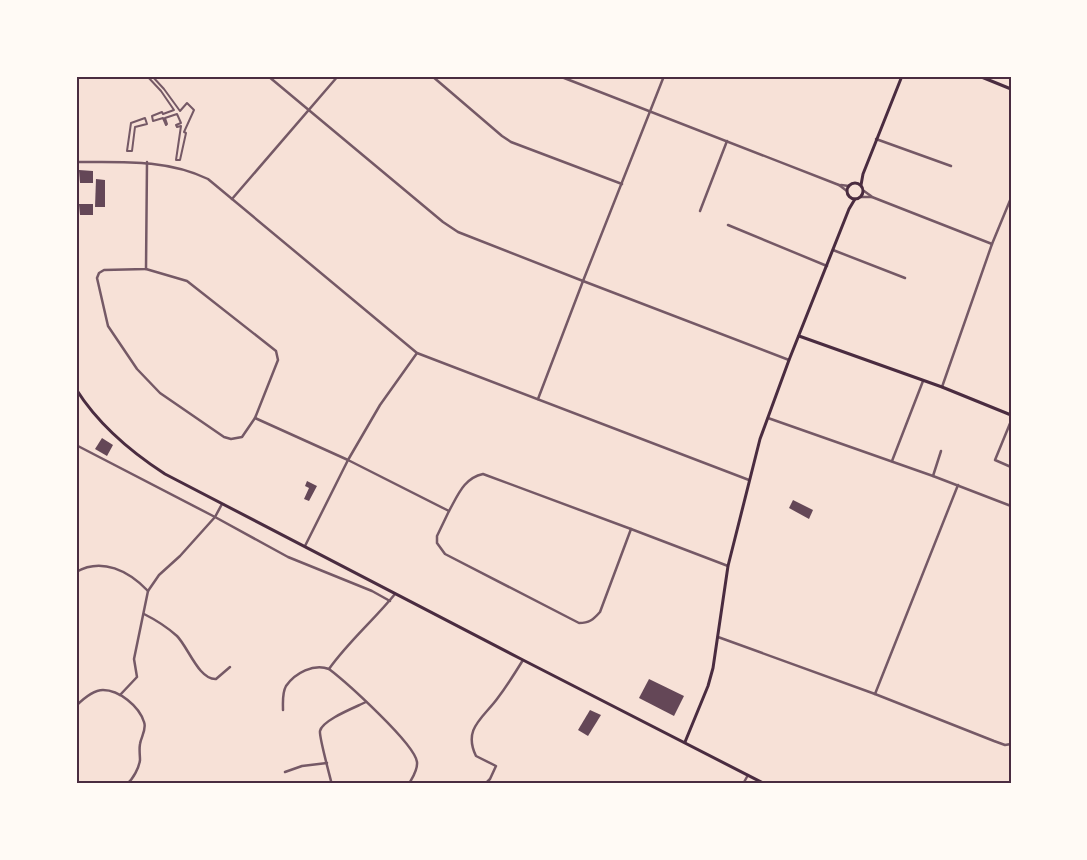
<svg xmlns="http://www.w3.org/2000/svg" width="1087" height="860" font-family="Figtree,sans-serif">
<style>
.building{fill:#644757}
.lines{fill:none;stroke-linecap:round;stroke-linejoin:round}
.pedestrian{stroke:#755966;stroke-width:2}
.minor{stroke:#755966;stroke-width:2.5}
.tertiary{stroke:#755966;stroke-width:2.5}
.secondary{stroke:#4a2c40;stroke-width:3}
.neatline{fill:none;stroke:#4a2c40;stroke-width:2}
</style>
<rect width="100%" height="100%" fill="#f7e1d7"/>
<!-- building -->
<g class="building">
<polygon points="79,170 93,171 93,183 80,183"/>
<polygon points="96,179 105,180 105,207 95,207"/>
<polygon points="79,204 93,204 93,215 80,215"/>
<polygon points="102,438 113,445 107,456 95,449"/>
<polygon points="307,481 317,486 309,501 304,499 309,488 305,486"/>
<polygon points="793,500 813,510 809,519 789,508"/>
<polygon points="649,679 684,696 674,716 639,698"/>
<polygon points="590,710 601,715 588,736 578,730"/>
</g>
<g class="lines">
<!-- pedestrian -->
<g class="pedestrian">
<polyline points="120,76 122,76"/>
<polyline points="147,76 161,91 174,110 163,114 162,112 152,116 153,121 163,118 166,125 167,124 165,118 177,114 181,123 176,125 177,127 181,126 176,160 180,160 186,133 184,132 194,110 187,103 180,111 164,89 152,76"/>
<polygon points="145,118 147,124 135,127 132,151 127,151 131,123"/>
</g>
<!-- minor -->
<g class="minor">
<polyline points="876,139 951,166"/>
<polyline points="839,185 847,191"/>
<polyline points="841,185 849,186"/>
<polyline points="864,191 871,196"/>
<polyline points="861,197 872,197"/>
<polyline points="232,199 338,76"/>
<polyline points="700,211 727,141"/>
<polyline points="728,225 827,266"/>
<polyline points="833,250 905,278"/>
<polyline points="146,269 187,281 276,351 278,360 255,418"/>
<polyline points="768,418 933,476 1011,506"/>
<polyline points="1011,421 995,460 1011,467"/>
<polyline points="892,461 923,381"/>
<polyline points="933,476 941,451"/>
<path d="M449,511C458,495 464,478 483,474L631,529"/>
<polyline points="305,546 348,460 380,405 417,353"/>
<path d="M76,572C102,557 129,571 148,591"/>
<path d="M144,614C156,620 167,627 177,636C188,647 199,680 216,679L230,667"/>
<polyline points="718,637 875,694 994,741 1005,745 1011,744"/>
<path d="M329,669C348,642 374,620 395,594"/>
<polyline points="875,694 958,485"/>
<polyline points="120,695 137,677 134,659 148,591 159,575 180,556 215,517 288,557 372,591 390,601"/>
<path d="M76,706C83,699 93,690 103,690C119,690 139,706 144,722C147,729 141,737 140,744C139,750 140,755 140,760C139,768 133,779 127,784"/>
<path d="M283,710C283,702 282,693 286,686C295,673 314,663 329,669C346,682 415,744 417,762C418,770 412,778 409,784"/>
<polyline points="285,772 302,766 327,763"/>
<path d="M331,781C329,773 319,736 320,731C322,720 356,707 366,702"/>
<path d="M485,784L490,779L496,766L476,756C463,729 482,719 497,699C506,687 515,673 523,660"/>
<polyline points="743,784 748,775"/>
</g>
<!-- tertiary -->
<g class="tertiary">
<polyline points="268,76 443,222 458,232 583,281 789,360"/>
<polyline points="432,76 502,136 511,142 622,184"/>
<polyline points="559,76 839,185"/>
<path d="M76,162C121,162 167,159 208,179L417,353L749,480"/>
<path d="M147,162L146,269L104,270L99,273L97,278L108,326L137,369L160,393L224,437L231,439L242,437L255,418L348,460L449,511L437,536V543L445,554L579,623C589,623 593,620 600,612L631,529L728,566"/>
<polyline points="872,197 992,244"/>
<polyline points="942,387 992,244 1011,198"/>
<polyline points="538,399 583,281 664,76"/>
<polyline points="76,445 215,517 222,504"/>
</g>
<!-- secondary -->
<g class="secondary">
<polyline points="979,76 1011,89"/>
<circle cx="855" cy="191" r="8"/>
<polyline points="861,185 863,174 902,76"/>
<polyline points="799,336 942,387 1011,415"/>
<path d="M76,389C98,424 131,452 165,474L523,660L765,784"/>
<polyline points="685,742 708,686 713,668 728,566 760,439 789,360 849,209 855,199"/>
</g>
</g>
<!-- border -->
<rect width="1087" height="860" fill="none" stroke="#fffaf5" stroke-width="155"/>
<rect x="78" y="78" width="932" height="704" class="neatline"/>
</svg>
